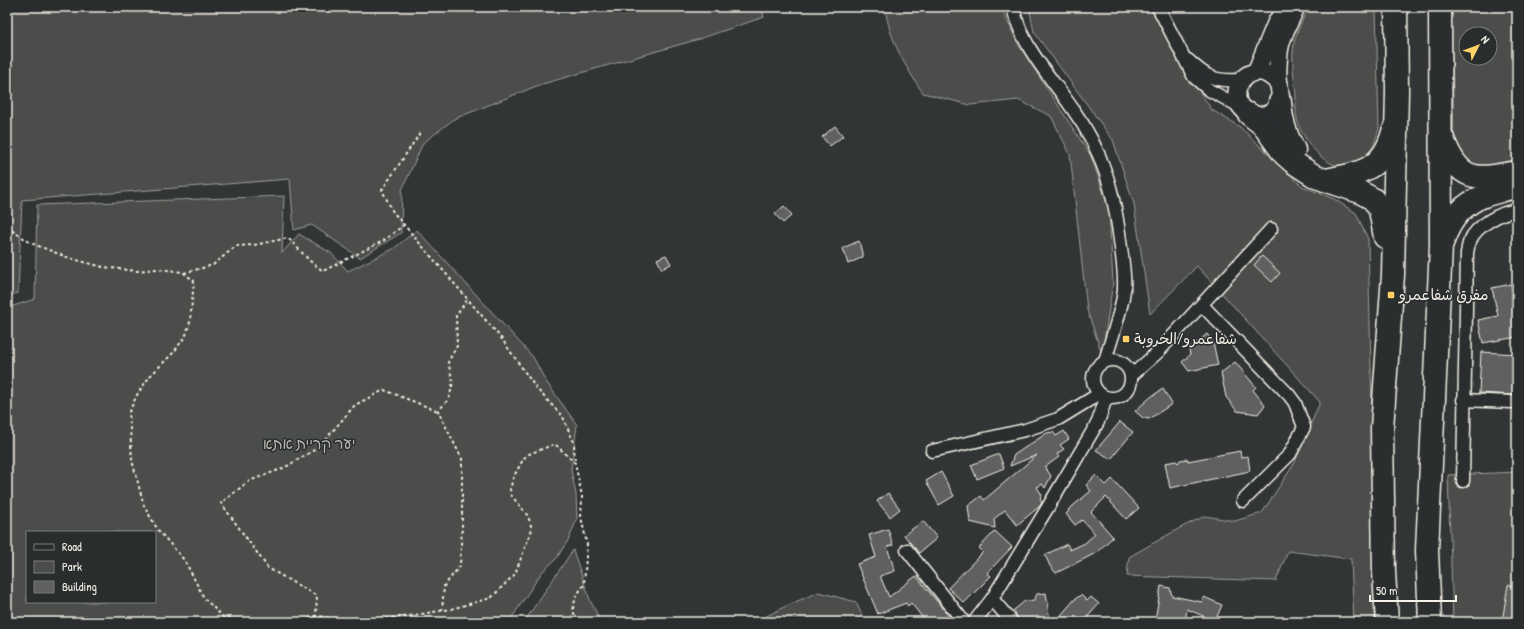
<svg xmlns="http://www.w3.org/2000/svg" width="1524" height="629" font-family="'Patrick Hand','Playpen Sans Arabic','Playpen Sans Hebrew',sans-serif">
<style>
.green{fill:#4b4d4c;stroke:#a09f9a;fill-rule:evenodd}
.building{fill:#5f605f;stroke:#f4f1e8}
.lines{fill:none;stroke-linecap:round;stroke-linejoin:round}
.street-casing{stroke:#f4f1e8;stroke-width:15}
.secondary-casing{stroke:#f4f1e8;stroke-width:20}
.highway-casing{stroke:#f4f1e8;stroke-width:25}
.path{stroke:#f4f1e8;stroke-width:2;stroke-dasharray:3 3;stroke-linecap:butt}
.street{stroke:#2a2d2e;stroke-width:12}
.secondary{stroke:#2a2d2e;stroke-width:17}
.highway{stroke:#2a2d2e;stroke-width:22}
.poi-dot{fill:#ffd166;stroke:#2a2d2e;stroke-width:1.5}
.labels{text-anchor:middle;stroke-width:3;stroke-linejoin:round;paint-order:stroke}
.poi-label{font-size:15px;fill:#f4f1e8;stroke:#2a2d2e;text-anchor:start}
.park-label{font-size:15px;fill:#b9b8b1;stroke:#2a2d2e}
</style>
<rect width="100%" height="100%" fill="#323535"/>
<filter id="ink" filterUnits="userSpaceOnUse"><feTurbulence type="fractalNoise" baseFrequency=".025" numOctaves="2"/><feDisplacementMap in="SourceGraphic" scale="8" xChannelSelector="R" yChannelSelector="G"/><feConvolveMatrix kernelMatrix="1 2 1 2 8 2 1 2 1" color-interpolation-filters="sRGB"/></filter>
<g filter="url(#ink)">
<!-- green -->
<g class="green">
<polygon points="7,7 761,7 764,17 699,39 539,85 454,119 423,143 402,190 401,233 360,258 312,225 294,230 290,179 22,200 18,293 7,296"/>
<path d="M885,7H1001L1018,44L1091,156L1109,209L1113,283L1102,354L1087,310L1070,154L1051,116L1018,100L970,105L923,93C905,66 889,39 885,7Z"/>
<polygon points="1029,7 1155,7 1189,75 1212,110 1240,127 1302,186 1334,199 1356,213 1368,239 1377,622 1354,622 1351,559 1288,551 1276,581 1127,576 1129,557 1180,528 1205,516 1235,521 1262,513 1294,464 1320,402 1197,266 1150,314 1134,204 1113,140 1034,32"/>
<path d="M1310,7H1376L1379,128C1374,146 1371,155 1353,162C1347,164 1341,166 1335,165C1319,160 1300,135 1297,119C1295,111 1296,103 1296,95C1294,77 1291,61 1294,43C1297,30 1303,18 1310,7Z"/>
<path d="M1451,7H1510L1517,15V164L1489,171L1465,165L1454,142ZM1466,34H1490V58H1466Z"/>
<path d="M284,196L282,253L299,234L331,253L348,271L393,249L417,230L533,357L545,380L577,425L571,470L576,494L577,519L569,539L556,559L542,572L509,622H7V308L35,299L37,205ZM27,532H155V602H27Z"/>
<polygon points="1517,472 1517,582 1509,588 1504,622 1453,622 1448,475"/>
<polygon points="573,550 590,600 601,622 524,622"/>
<polygon points="819,592 856,602 865,622 755,622 788,605"/>
</g>
<!-- building -->
<g class="building">
<polygon points="835,126 843,136 830,146 822,137"/>
<polygon points="784,206 792,215 783,223 775,214"/>
<polygon points="859,241 863,257 848,264 843,248"/>
<polygon points="666,255 671,264 662,269 657,259"/>
<polygon points="1262,256 1280,273 1272,282 1254,265"/>
<polygon points="1511,284 1517,314 1517,337 1483,343 1478,320 1498,316 1492,288"/>
<polygon points="1207,334 1213,342 1218,365 1189,371 1182,362 1190,355 1189,349"/>
<polygon points="1481,352 1517,354 1514,395 1479,393"/>
<polygon points="1235,362 1256,387 1253,390 1265,405 1258,414 1237,411 1226,397 1221,373"/>
<polygon points="1163,389 1172,404 1149,419 1143,418 1135,411 1152,396"/>
<polygon points="1120,422 1133,432 1111,459 1096,450"/>
<polygon points="1064,431 1069,439 1060,445 1064,449 1057,454 1059,457 1045,467 1051,476 1045,488 1042,484 1037,487 1042,495 1040,499 1042,502 1040,506 1017,525 1005,510 994,519 995,528 970,522 968,506 981,496 984,500 1037,455 1010,466 1014,455 1047,433 1053,432 1056,436"/>
<polygon points="1240,451 1241,457 1248,456 1250,471 1170,488 1165,463 1176,461 1178,463 1180,460 1188,459 1188,461"/>
<polygon points="999,454 1004,468 977,479 971,465"/>
<polygon points="941,472 954,496 939,505 926,481"/>
<polygon points="1096,475 1106,485 1112,479 1139,508 1126,519 1106,497 1091,512 1113,537 1096,553 1056,573 1050,566 1045,555 1067,544 1070,550 1085,543 1095,534 1082,520 1075,525 1066,514 1069,511 1068,510 1091,491 1086,485"/>
<polygon points="888,493 900,509 890,517 877,501"/>
<polygon points="923,521 937,538 919,553 904,535"/>
<polygon points="888,529 893,545 887,547 895,571 880,576 889,597 916,576 950,617 944,622 926,622 911,603 908,606 906,603 878,614 857,564 876,557 869,535"/>
<polygon points="995,531 1012,547 987,573 991,576 964,603 948,588 983,552 979,548"/>
<polygon points="1508,585 1517,586 1517,622 1502,622"/>
<polygon points="1161,586 1170,588 1172,596 1202,602 1204,597 1222,605 1215,621 1187,609 1185,622 1155,620"/>
<polygon points="1046,593 1050,622 1019,622 1014,610 1025,601 1034,600 1037,594"/>
<polygon points="1081,595 1087,601 1091,597 1099,604 1083,622 1055,622 1075,599"/>
</g>
<g class="lines">
<defs>
<g id="street">
<path d="M1013,7C1021,46 1050,76 1072,108C1104,152 1115,195 1121,248C1123,263 1126,283 1123,297C1119,318 1111,340 1105,361"/>
<polyline points="1158,7 1194,77 1209,90 1241,107"/>
<path d="M1188,60C1206,77 1215,82 1240,80"/>
<polyline points="1202,305 1289,395 1295,403 1304,427 1290,454 1243,501"/>
<circle cx="1112" cy="379" r="19"/>
<polyline points="1131,376 1158,352 1271,229"/>
<polyline points="1463,400 1511,402"/>
<polyline points="932,451 1025,430 1058,419 1099,394"/>
<path d="M1463,481L1467,253C1468,249 1468,244 1470,241C1476,225 1502,212 1517,210"/>
<polyline points="907,550 964,622"/>
<polyline points="992,599 1012,622"/>
<polyline points="974,622 992,599 1048,507 1098,422 1106,398"/>
</g>
<g id="secondary">
<polyline points="1256,72 1277,21 1282,15"/>
<path d="M1279,84C1273,77 1265,70 1255,72C1246,74 1241,79 1238,87C1229,117 1274,127 1280,99C1281,93 1279,89 1279,84C1277,75 1278,62 1279,53C1280,37 1290,22 1296,7"/>
</g>
<g id="highway">
<path d="M1280,102C1281,120 1285,134 1294,150"/>
<polyline points="1249,114 1263,125 1284,154 1293,162 1316,177 1360,192 1373,199 1380,210 1385,237"/>
<path d="M1443,139C1460,183 1475,180 1517,172"/>
<path d="M1326,180C1361,173 1383,170 1393,132"/>
<path d="M1443,241C1450,220 1462,204 1484,196C1494,192 1506,190 1517,186"/>
<polyline points="1387,622 1384,572 1382,428 1393,275 1397,91 1396,7"/>
<polyline points="1430,622 1427,550 1441,246 1440,7"/>
</g>
</defs>
<!-- street casing -->
<use href="#street" class="street-casing"/>
<!-- secondary casing -->
<use href="#secondary" class="secondary-casing"/>
<!-- highway casing -->
<use href="#highway" class="highway-casing"/>
<!-- path -->
<g class="path">
<polyline points="420,133 382,190 393,212 501,338 536,388 563,417 574,443 575,463"/>
<polyline points="7,227 31,243 69,258 103,267 137,271 157,269 177,271 184,273 194,281 190,322 186,335 174,352 150,376 138,393 129,412 132,460 144,506 158,530 185,561 204,598 223,617 248,622"/>
<polyline points="184,273 213,265 236,246 254,245 288,238 310,261 323,271 383,241 404,225"/>
<polyline points="442,611 444,586 460,566 462,526 462,459 438,411 449,399 453,382 448,362 457,346 456,316 467,300"/>
<polyline points="297,622 316,616 357,621 404,617 451,609 491,598 515,574 532,529 528,516 511,495 510,489 514,476 524,458 529,454 555,444 575,463 582,496 581,517 587,544 584,585 576,596 573,609 576,622"/>
<polyline points="311,622 316,616 317,596 268,568 221,503 249,481 284,468 319,447 355,405 384,390 438,411"/>
</g>
<!-- street -->
<use href="#street" class="street"/>
<!-- secondary -->
<use href="#secondary" class="secondary"/>
<!-- highway -->
<use href="#highway" class="highway"/>
</g>
</g>
<!-- markers -->
<g class="poi-dot">
<rect x="1387" y="291" width="8" height="8" rx="2"/>
<rect x="1122" y="335" width="8" height="8" rx="2"/>
</g>
<g class="labels">
<!-- poi labels -->
<g class="poi-label">
<text x="1399" y="300">مفرق شفاعمرو</text>
<text x="1134" y="344">شفاعمرو/الخروبة</text>
</g>
<!-- park labels -->
<g class="park-label">
<text x="309" y="449">יער קריית אתא</text>
</g>
</g>
<!-- margin -->
<rect width="1524" height="629" fill="none" stroke="#2a2d2e" stroke-width="24"/>
<rect x="12" y="12" width="1500" height="605" fill="none" stroke="#f4f1e8" stroke-width="1.5" filter="url(#ink)"/>
<!-- legend -->
<rect x="26" y="531" width="130" height="72" fill="#2a2d2e" stroke="#7b7b78"/>
<rect x="34" y="544" width="20" height="6" fill="#2a2d2e" stroke="#7b7b78"/>
<text x="62" y="551" font-size="12" fill="#f4f1e8">Road</text>
<rect x="34" y="561" width="20" height="12" fill="#4b4d4c" stroke="#7b7b78"/>
<text x="62" y="571" font-size="12" fill="#f4f1e8">Park</text>
<rect x="34" y="581" width="20" height="12" fill="#5f605f" stroke="#7b7b78"/>
<text x="62" y="591" font-size="12" fill="#f4f1e8">Building</text>
<!-- north arrow -->
<g transform="translate(1478 46) rotate(48)"><circle r="19" fill="#2a2d2e" stroke="#7b7b78"/>
<path d="M0-3L7 15L0 10L-7 15Z" fill="#ffd166"/>
<text y="-6" font-size="11" font-weight="bold" text-anchor="middle" fill="#f4f1e8">N</text>
</g>
<!-- scale -->
<path d="M1370 595v6h86v-6" fill="none" stroke="#f4f1e8" stroke-width="2"/>
<text x="1376" y="595" font-size="12" fill="#f4f1e8" stroke="#2a2d2e" stroke-width="3" paint-order="stroke">50 m</text>
</svg>
